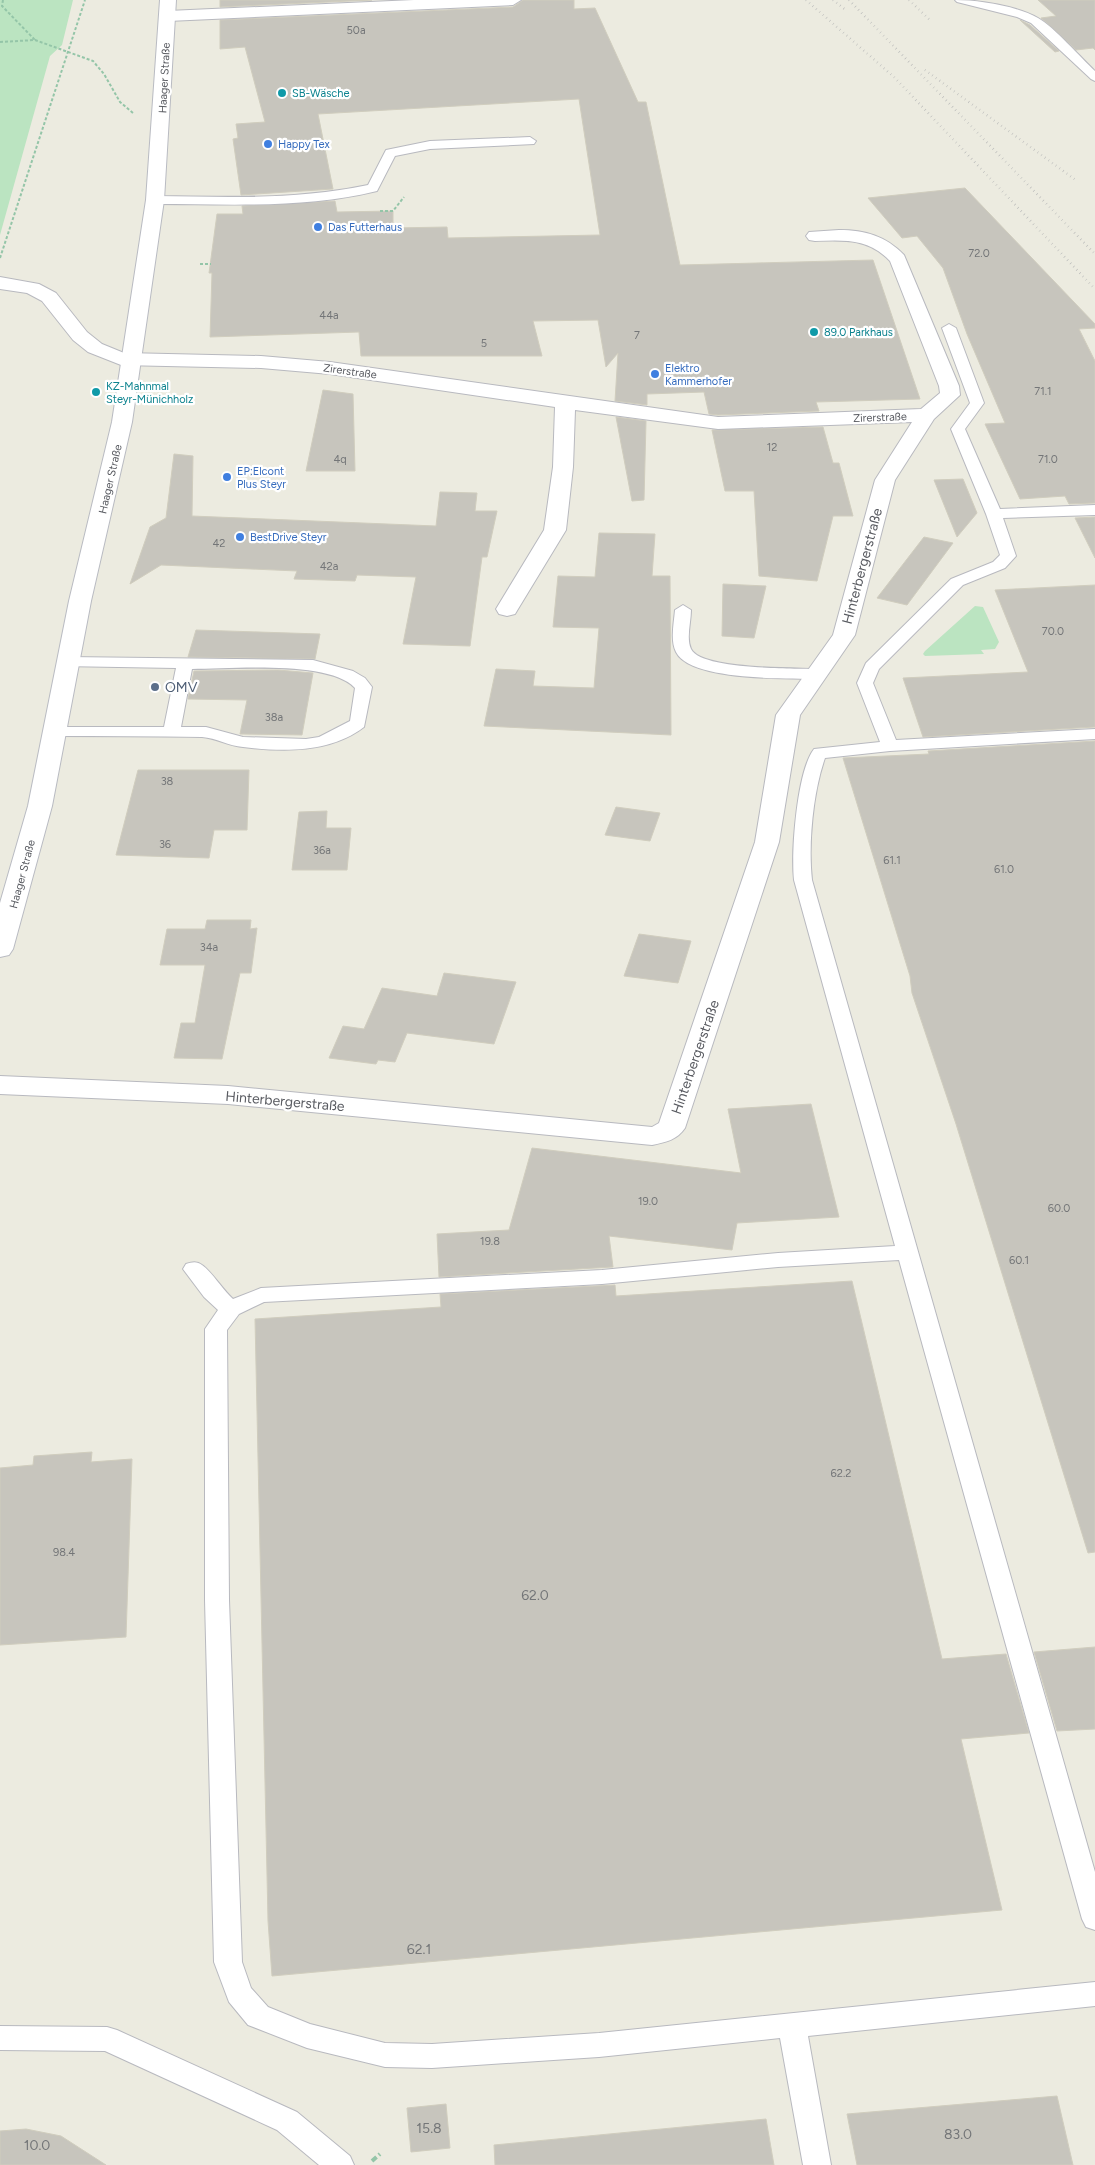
<svg xmlns="http://www.w3.org/2000/svg" width="1095" height="2165" font-family="Figtree,sans-serif">
<style>
.green{fill:#bbe4c1}
.building{fill:#c7c5bd;stroke:#d0cdbe}
.lines{fill:none;stroke-linecap:round;stroke-linejoin:round}
.service-casing{stroke:#b8b9bf;stroke-width:2}
.minor-casing{stroke:#b8b9bf;stroke-width:2}
.secondary-casing{stroke:#b9bbc2;stroke-width:2}
.path-far1{stroke:#94c5a8;stroke-width:2;stroke-dasharray:3 2;stroke-linecap:butt}
.path{stroke:#94c5a8;stroke-width:4;stroke-dasharray:6 3;stroke-linecap:butt}
.service{fill:#fff;fill-rule:evenodd}
.minor{fill:#fff;fill-rule:evenodd}
.secondary{fill:#fff;fill-rule:evenodd}
.rail{stroke:#b3b4b4;stroke-width:2.5;stroke-dasharray:0.5 4;stroke-linecap:butt}
.culture-dot{fill:#0f9aa8;stroke:#fff;stroke-width:2}
.shop-dot{fill:#3f7fe0;stroke:#fff;stroke-width:2}
.service-dot{fill:#5c6f8a;stroke:#fff;stroke-width:2}
.labels{text-anchor:middle;stroke-width:4.5;stroke-linejoin:round;paint-order:stroke}
.number-label{font-size:11px;fill:#747678}
.far-street-label{font-size:11px;fill:#595b61;stroke:#fff}
.far-culture-label{font-size:11px;fill:#0d838f;stroke:#fff;text-anchor:start}
.far-shop-label{font-size:11px;fill:#366cbe;stroke:#fff;text-anchor:start}
.street-label{font-size:14px;fill:#595b61;stroke:#fff}
.service-label{font-size:14px;fill:#4e5e75;stroke:#fff;text-anchor:start}
.near-number-label{font-size:14px;fill:#747678}
</style>
<rect width="100%" height="100%" fill="#ecebe0"/>
<!-- green -->
<g class="green">
<polygon points="0,0 73,0 62,45 50,56 0,235"/>
<polygon points="975,606 983,607 999,642 995,649 981,650 984,654 925,656 923,654 925,651"/>
</g>
<!-- building -->
<g class="building">
<polygon points="220,0 372,0 220,7"/>
<polygon points="523,0 574,0 574,9 595,8 638,102 646,102 680,265 873,260 920,399 816,402 819,411 718,415 709,414 704,392 647,394 647,405 615,401 618,353 606,367 598,320 533,321 542,356 361,356 359,332 210,337 212,273 209,273 217,214 243,214 242,206 335,201 337,212 393,211 393,228 447,227 448,238 600,235 579,99 318,114 333,189 241,195 233,139 238,138 236,124 265,122 245,47 220,49 220,20 513,7"/>
<polygon points="1038,0 1095,0 1095,50 1093,48 1076,50 1041,18 1056,16"/>
<polygon points="1020,20 1030,25 1059,51 1055,52"/>
<polygon points="965,188 1095,324 1095,328 1079,329 1095,361 1095,503 1069,504 1065,496 1020,499 985,424 1005,423 967,334 943,268 917,236 902,238 868,198"/>
<polygon points="323,390 353,394 355,471 306,471"/>
<polygon points="616,417 646,421 644,500 632,501"/>
<polygon points="823,427 833,463 839,463 853,516 833,516 817,581 759,576 754,491 725,491 712,430"/>
<polygon points="174,454 193,456 192,516 436,526 440,492 477,493 475,511 497,511 487,557 482,557 470,646 403,644 416,577 357,575 355,581 294,579 297,571 161,565 130,584 150,527 166,518"/>
<polygon points="963,479 977,513 957,537 934,480"/>
<polygon points="1095,517 1095,558 1075,518"/>
<polygon points="599,533 655,534 652,576 670,576 671,735 484,726 496,669 535,671 533,686 594,688 599,628 553,627 558,576 595,577"/>
<polygon points="924,537 953,543 907,605 877,598"/>
<polygon points="723,584 766,586 754,638 722,636"/>
<polygon points="1095,585 1095,727 923,737 903,678 1028,672 995,590"/>
<polygon points="196,630 320,634 315,659 188,657"/>
<polygon points="278,670 313,673 302,735 240,734 247,700 188,699 194,671"/>
<polygon points="1095,741 1095,1552 1088,1553 956,1124 912,993 910,976 843,758 929,754 928,751"/>
<polygon points="138,770 249,770 247,830 214,830 209,858 116,855"/>
<polygon points="616,807 660,813 650,841 605,835"/>
<polygon points="327,811 326,828 351,828 347,870 292,870 299,812"/>
<polygon points="207,920 251,920 250,929 257,928 251,973 240,973 222,1059 174,1058 181,1023 195,1023 205,965 160,965 167,929 205,929"/>
<polygon points="639,934 691,941 678,983 624,976"/>
<polygon points="444,973 516,982 494,1044 407,1033 395,1062 378,1060 376,1064 329,1058 343,1026 364,1029 382,988 437,996"/>
<polygon points="811,1104 839,1217 737,1223 732,1250 609,1236 613,1267 439,1277 437,1234 509,1230 532,1148 741,1173 728,1109"/>
<polygon points="852,1281 942,1659 1006,1654 1029,1733 961,1739 1002,1910 272,1976 268,1921 255,1319 441,1307 440,1294 615,1285 616,1296"/>
<polygon points="92,1452 91,1462 132,1459 126,1637 0,1645 0,1468 33,1465 34,1456"/>
<polygon points="1095,1647 1095,1729 1057,1731 1034,1652"/>
<polygon points="1057,2096 1073,2165 857,2165 847,2114"/>
<polygon points="446,2104 450,2148 411,2152 407,2108"/>
<polygon points="766,2119 774,2165 495,2165 494,2145"/>
<polygon points="26,2129 61,2136 106,2165 0,2165 0,2131"/>
</g>
<g class="lines">
<defs>
<g id="service">
<path d="M955,0C979,0 1017,6 1038,18C1054,27 1080,57 1095,71V81L1091,79L1031,23L1017,17L957,2Z"/>
<path d="M530,137L536,141L534,144L430,149L395,156L377,191C305,209 229,204 155,204L149,200L155,196C226,197 298,200 368,185L386,150L430,141Z"/>
<path d="M949,324L956,328L984,403L965,429L1000,509L1095,505V515L1003,518L1016,556L1005,568L963,585L879,669L873,683L896,740L1095,729V739L890,751L825,758C813,792 808,844 812,880L1095,1872V1930L1086,1927L1082,1919L899,1260L778,1267L602,1284L264,1302L239,1314L227,1330L229,1600L242,1962L251,1988L268,2007L310,2024L385,2043L432,2044L599,2033L1095,1982V2006L808,2036L831,2165H803L780,2038L599,2057L432,2068L385,2067L307,2048L248,2025L229,2002L214,1962L205,1600V1329L218,1310L204,1297L183,1269L186,1264C192,1262 197,1261 202,1265C212,1272 222,1289 233,1299L261,1288L602,1270L778,1253L895,1246L794,880C791,851 797,771 814,749L880,742L857,683L866,663L951,579L993,562L1000,555L986,514L951,429L970,403L942,328Z"/>
<path d="M683,605L691,610C691,622 686,638 691,649C701,670 794,668 816,669L822,670L824,674L822,678L816,679C787,678 690,681 676,652C670,640 674,623 675,610Z"/>
<path d="M67,657L313,660L353,671L365,678L372,687L364,727C330,753 284,752 243,747C229,746 216,738 202,737C153,736 103,736 53,736L47,735L44,731L47,727H164L176,668L61,666L59,662L61,658ZM192,669C231,669 329,660 355,688L350,721L319,737L306,739L243,737L206,727H181Z"/>
<polygon points="0,2026 107,2027 117,2030 297,2112 350,2156 354,2165 319,2165 277,2130 105,2051 0,2050"/>
</g>
<g id="minor">
<polygon points="414,0 521,0 513,5 168,21 160,16 168,11"/>
<path d="M839,230C865,230 886,236 904,255L959,386L960,395L934,419L895,480L855,635L800,715L779,842L685,1128C677,1140 666,1142 652,1145L228,1104L0,1094V1076L228,1086L652,1127L659,1123L755,842L776,715L833,635L875,480L912,422L718,429L575,410L573,467L566,530L518,609L515,614L507,616L499,614L496,609L544,530L553,467L555,407L330,374L261,368L121,365L88,352L73,340L42,301L27,293L0,289V277L39,284L56,293L87,332L102,344L124,353L261,356L330,362L718,417L921,409L940,393L939,386L890,261C868,238 844,240 815,241L809,240L806,236L809,232Z"/>
</g>
<polygon id="secondary" points="160,0 176,0 164,200 132,422 91,601 52,806 13,949 9,955 0,957 0,903 28,806 69,601 112,422 146,200"/>
</defs>
<!-- service casing -->
<use href="#service" class="service-casing"/>
<!-- minor casing -->
<use href="#minor" class="minor-casing"/>
<!-- secondary casing -->
<use href="#secondary" class="secondary-casing"/>
<!-- path-far1 -->
<g class="path-far1">
<polyline points="3,0 2,6 35,40"/>
<polyline points="0,42 35,40 93,61 104,74 120,102 133,113"/>
<polyline points="380,211 393,211 404,197"/>
<polyline points="0,258 85,0"/>
<polyline points="200,264 211,264"/>
</g>
<!-- path -->
<polyline class="path" points="372,2161 380,2154"/>
<!-- service -->
<use href="#service" class="service"/>
<!-- minor -->
<use href="#minor" class="minor"/>
<!-- secondary -->
<use href="#secondary" class="secondary"/>
<!-- rail -->
<g class="rail">
<polyline points="806,0 894,77 1095,289"/>
<polyline points="833,0 847,11"/>
<polyline points="849,0 1095,254"/>
<polyline points="909,0 931,21"/>
<polyline points="925,70 1077,181"/>
</g>
</g>
<!-- markers -->
<g class="culture-dot">
<circle cx="282" cy="93" r="5"/>
<circle cx="814" cy="332" r="5"/>
<circle cx="96" cy="392" r="5"/>
</g>
<g class="shop-dot">
<circle cx="268" cy="144" r="5"/>
<circle cx="318" cy="227" r="5"/>
<circle cx="655" cy="374" r="5"/>
<circle cx="227" cy="477" r="5"/>
<circle cx="240" cy="537" r="5"/>
</g>
<circle class="service-dot" cx="155" cy="687" r="5"/>
<g class="labels">
<!-- number labels -->
<g class="number-label">
<text x="356" y="34">50a</text>
<text x="979" y="257">72.0</text>
<text x="329" y="319">44a</text>
<text x="637" y="339">7</text>
<text x="484" y="347">5</text>
<text x="1043" y="395">71.1</text>
<text x="772" y="451">12</text>
<text x="340" y="463">4q</text>
<text x="1048" y="463">71.0</text>
<text x="219" y="547">42</text>
<text x="329" y="570">42a</text>
<text x="1053" y="635">70.0</text>
<text x="274" y="721">38a</text>
<text x="167" y="785">38</text>
<text x="165" y="848">36</text>
<text x="322" y="854">36a</text>
<text x="892" y="864">61.1</text>
<text x="1004" y="873">61.0</text>
<text x="209" y="951">34a</text>
<text x="648" y="1205">19.0</text>
<text x="1059" y="1212">60.0</text>
<text x="490" y="1245">19.8</text>
<text x="1019" y="1264">60.1</text>
<text x="841" y="1477">62.2</text>
<text x="64" y="1556">98.4</text>
</g>
<!-- far-street labels -->
<g class="far-street-label">
<text transform="translate(164 78) rotate(-87)" y="4">Haager Straße</text>
<text transform="translate(350 371) rotate(8)" y="4">Zirerstraße</text>
<text transform="translate(880 417) rotate(-2)" y="4">Zirerstraße</text>
<text transform="translate(110 479) rotate(-77)" y="4">Haager Straße</text>
<text transform="translate(22 874) rotate(-75)" y="4">Haager Straße</text>
</g>
<!-- far-culture labels -->
<g class="far-culture-label">
<text x="292" y="97">SB-Wäsche</text>
<text x="824" y="336">89.0 Parkhaus</text>
<text x="106" y="390">KZ-Mahnmal<tspan x="106" dy="13">Steyr-Münichholz</tspan></text>
</g>
<!-- far-shop labels -->
<g class="far-shop-label">
<text x="278" y="148">Happy Tex</text>
<text x="328" y="231">Das Futterhaus</text>
<text x="665" y="372">Elektro<tspan x="665" dy="13">Kammerhofer</tspan></text>
<text x="237" y="475">EP:Elcont<tspan x="237" dy="13">Plus Steyr</tspan></text>
<text x="250" y="541">BestDrive Steyr</text>
</g>
<!-- street labels -->
<g class="street-label">
<text transform="translate(862 566) rotate(-75)" y="5">Hinterbergerstraße</text>
<text transform="translate(695 1057) rotate(-71)" y="5">Hinterbergerstraße</text>
<text transform="translate(285 1101) rotate(5)" y="5">Hinterbergerstraße</text>
</g>
<!-- service labels -->
<g class="service-label">
<text x="165" y="692">OMV</text>
</g>
<!-- near-number labels -->
<g class="near-number-label">
<text x="535" y="1600">62.0</text>
<text x="419" y="1954">62.1</text>
<text x="429" y="2133">15.8</text>
<text x="958" y="2139">83.0</text>
<text x="37" y="2150">10.0</text>
</g>
</g>
</svg>
